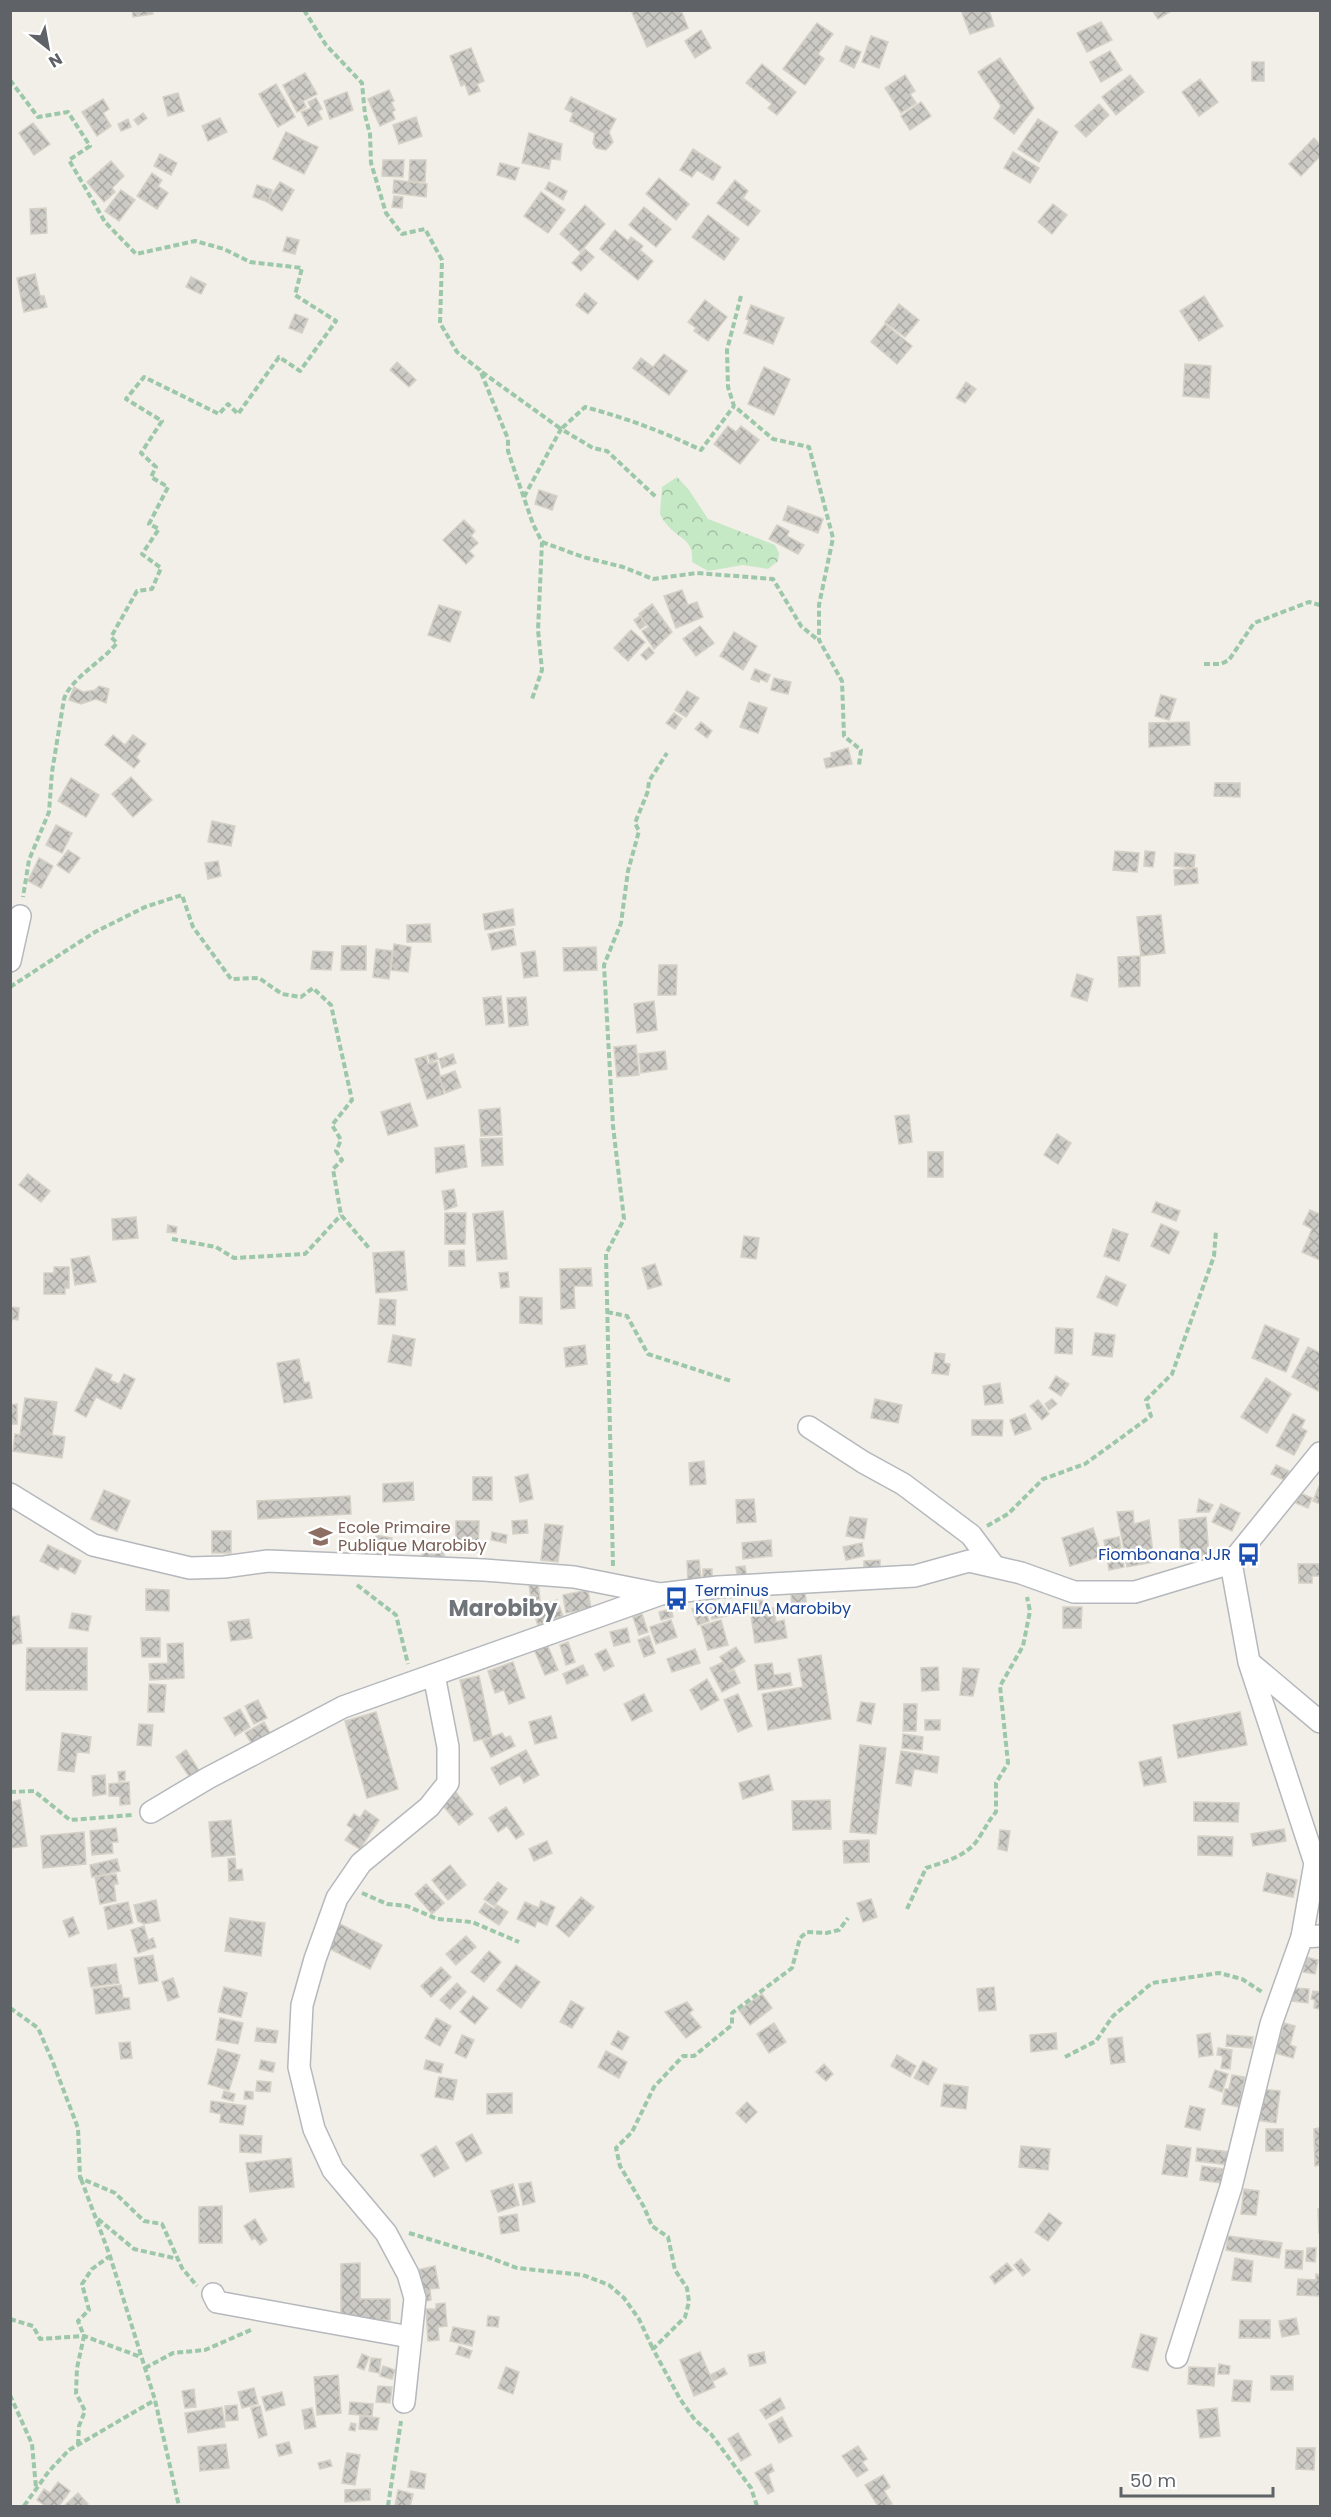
<svg xmlns="http://www.w3.org/2000/svg" width="1331" height="2517" font-family="Poppins,sans-serif">
<style>
.forest{fill:url(#forest-crowns)}
.building{fill:url(#building-cross-hatch);stroke:#d6d1c6;stroke-width:1.5}
.lines{fill:none;stroke-linecap:round;stroke-linejoin:round}
.street-casing{stroke:#b5b8bc;stroke-width:24}
.path{stroke:#9cc7a9;stroke-width:4;stroke-dasharray:6 3;stroke-linecap:butt}
.street{stroke:#fff;stroke-width:21}
.labels{text-anchor:middle;stroke-width:5;stroke-linejoin:round;paint-order:stroke}
.education-label{font-size:16px;fill:#785e54;stroke:#fff;text-anchor:start}
.transit-label{font-size:16px;fill:#164399;stroke:#fff;text-anchor:end}
.district-label{font-size:22px;font-weight:bold;fill:#70757a;stroke:#fff}
</style>
<defs>
<pattern id="forest-crowns" width="20" height="18" patternUnits="userSpaceOnUse" patternTransform="scale(1.5)"><rect width="20" height="18" fill="#c5e8c5"/><path d="M2 6a3 3 0 1 1 6 0M12 15a3 3 0 1 1 6 0" fill="none" stroke="#a3c0a4"/></pattern>
<pattern id="building-cross-hatch" width="8" height="8" patternUnits="userSpaceOnUse" patternTransform="scale(1.5)"><rect width="8" height="8" fill="#cccac5"/><path d="M0 0l8 8M0 8l8-8" fill="none" stroke="#a9a8a4"/></pattern>
</defs>
<rect width="100%" height="100%" fill="#f1efe8"/>
<!-- forest -->
<path class="forest" d="M677,477L689,490L708,519L775,545L779,553L778,561L768,569L743,565L708,571L692,562C694,540 681,540 669,527C665,523 662,518 660,514L662,487Z"/>
<!-- building -->
<g class="building">
<polygon points="132,10 152,10 153,14 133,17"/>
<polygon points="631,10 681,10 688,28 647,47"/>
<polygon points="961,10 989,10 994,26 970,34"/>
<polygon points="1152,10 1173,10 1158,19"/>
<polygon points="1101,22 1112,40 1087,52 1077,33"/>
<polygon points="817,23 833,34 818,54 824,59 805,85 783,69"/>
<polygon points="701,30 711,48 695,58 685,41"/>
<polygon points="871,36 888,42 879,68 862,62"/>
<polygon points="846,46 861,52 854,68 840,61"/>
<polygon points="471,48 484,81 477,84 480,91 469,95 465,84 461,86 450,56"/>
<polygon points="1110,51 1122,70 1101,82 1090,62"/>
<polygon points="1000,58 1034,108 1014,134 994,118 1001,106 978,72"/>
<rect x="1252" y="62" width="12" height="19"/>
<polygon points="762,64 796,92 777,115 768,108 772,104 746,83"/>
<polygon points="305,73 317,94 303,101 306,107 297,112 283,85"/>
<polygon points="905,75 915,91 910,94 916,103 901,113 885,88"/>
<polygon points="1130,75 1144,92 1116,115 1102,97"/>
<polygon points="1200,79 1218,102 1199,116 1182,92"/>
<polygon points="276,84 295,117 278,127 259,94"/>
<polygon points="389,90 394,101 391,102 395,110 392,112 395,119 380,126 368,99"/>
<polygon points="347,92 353,110 330,119 324,101"/>
<polygon points="178,93 184,111 168,116 163,97"/>
<polygon points="571,97 616,119 609,132 613,142 606,150 596,148 593,143 595,133 570,121 573,113 565,109"/>
<polygon points="316,98 322,109 318,111 322,119 308,126 301,112 311,108 308,102"/>
<polygon points="103,99 109,109 103,113 111,126 97,136 82,112"/>
<polygon points="921,102 931,116 910,130 901,116"/>
<polygon points="1099,104 1109,115 1086,137 1075,126"/>
<polygon points="143,113 147,118 138,125 134,120"/>
<polygon points="416,117 422,136 399,144 393,125"/>
<polygon points="220,118 227,132 208,141 202,126"/>
<polygon points="128,119 131,127 121,131 118,124"/>
<polygon points="1038,119 1058,132 1039,162 1018,149"/>
<polygon points="33,123 50,144 34,155 19,133"/>
<polygon points="286,132 318,147 304,174 273,159"/>
<polygon points="529,133 562,144 560,160 551,159 549,169 522,163"/>
<polygon points="1314,138 1320,145 1320,156 1301,176 1289,164"/>
<polygon points="693,149 721,167 713,180 697,170 692,177 680,170"/>
<polygon points="1013,152 1039,168 1030,183 1004,168"/>
<polygon points="160,154 177,163 171,175 154,166"/>
<polygon points="383,160 404,160 403,177 382,176"/>
<polygon points="410,160 426,160 425,182 409,181"/>
<polygon points="111,161 124,176 112,188 115,192 104,202 87,182"/>
<polygon points="500,163 519,168 515,180 497,175"/>
<polygon points="152,173 162,180 158,186 168,193 157,209 137,196"/>
<polygon points="659,178 689,204 676,220 646,194"/>
<polygon points="394,180 427,184 426,197 393,193"/>
<polygon points="735,180 748,191 743,198 760,211 748,226 717,203"/>
<polygon points="280,182 294,190 282,211 267,202"/>
<polygon points="549,182 567,191 563,200 545,189"/>
<polygon points="257,185 272,190 268,202 253,197"/>
<polygon points="121,190 135,200 119,221 105,211"/>
<polygon points="541,192 565,210 548,233 524,216"/>
<polygon points="394,196 403,197 402,208 392,207"/>
<polygon points="1053,204 1067,215 1052,234 1038,222"/>
<polygon points="585,205 605,224 580,252 560,234"/>
<polygon points="644,207 671,229 656,247 629,225"/>
<polygon points="46,208 47,233 31,234 30,209"/>
<polygon points="708,215 739,239 724,260 692,237"/>
<polygon points="615,230 628,241 631,237 643,246 640,250 653,261 638,280 600,249"/>
<polygon points="287,237 299,240 295,254 283,251"/>
<polygon points="585,249 594,257 581,271 572,263"/>
<polygon points="35,274 40,296 44,296 47,307 24,312 17,278"/>
<polygon points="191,277 206,284 201,294 186,287"/>
<polygon points="585,293 597,303 588,314 576,305"/>
<polygon points="1204,296 1223,326 1199,341 1180,311"/>
<polygon points="705,300 727,317 708,341 694,331 696,328 688,322"/>
<polygon points="899,304 919,320 905,337 885,322"/>
<polygon points="751,305 784,318 773,344 744,333 749,320 746,319"/>
<polygon points="295,314 308,319 302,333 289,328"/>
<polygon points="885,324 912,346 897,364 871,342"/>
<polygon points="664,354 687,371 669,395 633,368 641,358 653,367"/>
<polygon points="397,362 416,380 409,387 390,370"/>
<polygon points="1185,364 1211,366 1209,398 1183,396"/>
<polygon points="764,367 790,379 774,415 748,404"/>
<polygon points="966,382 976,389 965,403 956,398"/>
<polygon points="728,426 736,432 741,426 759,440 740,464 714,444"/>
<polygon points="539,490 557,496 552,510 535,504"/>
<polygon points="788,506 823,519 818,533 783,520"/>
<polygon points="464,520 475,531 471,536 478,543 469,551 474,556 466,564 443,540"/>
<polygon points="777,525 789,531 787,536 804,545 798,554 769,539"/>
<polygon points="682,590 688,605 697,602 703,617 676,628 664,596"/>
<polygon points="652,604 672,632 654,649 642,631 649,627 639,614"/>
<polygon points="439,605 461,612 450,642 428,635"/>
<polygon points="640,616 646,625 640,629 634,620"/>
<polygon points="700,626 714,643 696,656 683,639"/>
<polygon points="631,630 645,642 628,661 614,648"/>
<polygon points="734,632 757,646 743,670 720,656"/>
<polygon points="649,647 654,653 646,660 641,655"/>
<polygon points="755,669 770,675 767,682 760,679 759,682 751,679"/>
<polygon points="774,678 791,682 788,694 771,690"/>
<polygon points="99,686 109,689 106,703 96,699 81,704 69,700 74,687 83,692 95,690"/>
<polygon points="687,691 699,698 686,717 675,710"/>
<polygon points="1161,695 1176,699 1169,720 1155,716"/>
<polygon points="749,702 767,708 758,733 740,727"/>
<polygon points="674,713 682,719 675,729 666,723"/>
<polygon points="701,722 712,731 707,738 695,729"/>
<polygon points="1189,722 1190,745 1149,747 1149,723"/>
<polygon points="113,735 125,745 133,735 146,744 136,757 140,761 134,768 105,745"/>
<polygon points="848,748 852,764 826,768 824,759 832,757 831,753"/>
<polygon points="131,777 152,800 133,817 112,794"/>
<polygon points="71,778 99,795 86,817 58,801"/>
<polygon points="1215,783 1240,783 1240,797 1214,796"/>
<polygon points="212,821 235,826 231,846 208,842"/>
<polygon points="56,825 72,833 62,853 46,845"/>
<polygon points="68,850 80,858 69,873 57,865"/>
<polygon points="1115,851 1139,853 1137,872 1113,870"/>
<polygon points="1145,851 1155,852 1153,867 1144,866"/>
<polygon points="1175,853 1195,855 1194,868 1174,866"/>
<polygon points="39,858 53,866 41,888 28,881"/>
<polygon points="218,861 221,876 208,879 205,863"/>
<polygon points="1197,868 1198,883 1175,885 1174,870"/>
<polygon points="513,909 515,925 485,930 483,914"/>
<polygon points="1161,915 1165,953 1141,956 1137,917"/>
<polygon points="430,924 431,942 407,942 407,925"/>
<polygon points="513,929 516,945 492,950 488,934"/>
<polygon points="394,944 411,947 408,972 391,970"/>
<polygon points="342,946 366,946 366,970 341,970"/>
<polygon points="596,947 597,970 564,971 563,948"/>
<polygon points="376,949 392,951 389,979 373,977"/>
<polygon points="313,951 333,952 331,970 311,969"/>
<polygon points="535,951 538,976 524,978 521,953"/>
<polygon points="1140,956 1140,986 1119,987 1118,957"/>
<polygon points="659,965 677,965 676,995 658,995"/>
<polygon points="1077,974 1093,979 1087,1001 1071,996"/>
<polygon points="501,996 504,1023 486,1025 483,998"/>
<polygon points="526,997 528,1025 509,1027 507,998"/>
<polygon points="654,1001 657,1030 637,1033 634,1004"/>
<polygon points="636,1045 639,1075 617,1077 614,1047"/>
<polygon points="665,1051 667,1069 641,1073 639,1054"/>
<polygon points="436,1053 438,1059 430,1062 428,1055"/>
<polygon points="453,1054 456,1063 442,1068 439,1059"/>
<polygon points="426,1056 428,1064 437,1062 444,1094 427,1099 415,1059"/>
<polygon points="455,1071 461,1087 446,1093 439,1077"/>
<polygon points="410,1103 418,1126 388,1135 381,1112"/>
<polygon points="500,1108 502,1135 481,1136 479,1110"/>
<polygon points="909,1115 912,1142 899,1144 895,1116"/>
<polygon points="1057,1134 1071,1143 1058,1164 1044,1155"/>
<polygon points="502,1138 503,1165 482,1166 480,1139"/>
<polygon points="464,1145 467,1167 436,1173 435,1148"/>
<rect x="928" y="1152" width="15" height="25"/>
<polygon points="28,1174 50,1191 41,1202 19,1185"/>
<polygon points="454,1189 457,1206 445,1210 442,1191"/>
<polygon points="1156,1202 1180,1211 1176,1221 1152,1212"/>
<polygon points="1310,1210 1319,1214 1320,1211 1320,1260 1302,1252 1312,1229 1303,1224"/>
<polygon points="503,1211 507,1259 477,1261 473,1214"/>
<polygon points="445,1213 466,1213 465,1244 445,1244"/>
<polygon points="136,1217 138,1238 113,1240 112,1219"/>
<polygon points="1161,1224 1179,1232 1169,1254 1151,1246"/>
<polygon points="168,1225 177,1227 176,1233 167,1232"/>
<polygon points="1113,1229 1128,1234 1119,1261 1104,1256"/>
<polygon points="744,1236 759,1238 756,1259 741,1257"/>
<polygon points="464,1250 465,1266 449,1266 449,1251"/>
<polygon points="404,1251 407,1290 376,1293 373,1253"/>
<polygon points="89,1256 96,1282 75,1285 71,1259"/>
<polygon points="655,1264 662,1285 648,1289 642,1268"/>
<polygon points="54,1267 69,1267 69,1288 65,1288 65,1294 44,1294 44,1273 54,1273"/>
<polygon points="591,1268 592,1286 574,1286 575,1308 561,1309 560,1269"/>
<polygon points="508,1272 509,1287 501,1288 499,1273"/>
<polygon points="1106,1276 1126,1285 1117,1306 1097,1297"/>
<polygon points="520,1297 542,1298 542,1324 520,1323"/>
<polygon points="380,1299 396,1300 395,1325 378,1324"/>
<polygon points="10,1307 19,1308 18,1320 12,1319 10,1330"/>
<polygon points="1265,1325 1299,1339 1286,1372 1252,1358"/>
<polygon points="1056,1328 1073,1329 1072,1354 1055,1353"/>
<polygon points="1095,1333 1115,1335 1112,1357 1092,1355"/>
<polygon points="393,1335 415,1339 411,1366 388,1362"/>
<polygon points="585,1345 587,1364 566,1367 564,1348"/>
<polygon points="1308,1347 1320,1353 1320,1386 1318,1391 1292,1377"/>
<polygon points="935,1353 945,1354 944,1363 950,1364 948,1375 932,1373"/>
<polygon points="299,1359 304,1383 309,1382 312,1398 284,1403 277,1363"/>
<polygon points="96,1368 112,1375 110,1380 119,1384 124,1374 135,1379 121,1409 96,1397 86,1417 75,1411"/>
<polygon points="1056,1376 1069,1384 1061,1396 1049,1388"/>
<polygon points="1266,1378 1291,1394 1267,1433 1241,1417"/>
<polygon points="1000,1383 1003,1403 985,1405 983,1386"/>
<polygon points="25,1398 57,1402 52,1435 65,1437 62,1458 13,1451 15,1434 20,1435"/>
<polygon points="875,1399 902,1405 898,1423 871,1418"/>
<polygon points="1052,1399 1057,1404 1049,1410 1045,1404"/>
<polygon points="1038,1400 1049,1414 1042,1420 1030,1406"/>
<polygon points="17,1404 17,1424 11,1424 10,1434 10,1405"/>
<polygon points="1025,1414 1031,1429 1015,1435 1010,1420"/>
<polygon points="1293,1414 1305,1420 1301,1428 1307,1431 1294,1455 1276,1446"/>
<polygon points="972,1420 1003,1420 1002,1436 972,1435"/>
<polygon points="704,1461 706,1484 690,1485 689,1463"/>
<polygon points="1276,1465 1289,1471 1284,1480 1271,1474"/>
<polygon points="528,1474 533,1499 520,1502 515,1477"/>
<rect x="473" y="1477" width="19" height="23"/>
<polygon points="413,1482 414,1500 383,1502 383,1484"/>
<polygon points="1319,1486 1320,1486 1320,1504 1313,1501"/>
<polygon points="104,1490 130,1501 117,1531 91,1519"/>
<polygon points="1300,1493 1312,1498 1308,1508 1296,1503"/>
<polygon points="350,1496 351,1514 258,1519 257,1501"/>
<polygon points="754,1499 756,1522 737,1523 736,1500"/>
<polygon points="1199,1499 1213,1505 1209,1512 1197,1512"/>
<polygon points="1221,1504 1240,1513 1232,1531 1212,1522"/>
<polygon points="1133,1511 1134,1524 1149,1520 1154,1562 1127,1567 1117,1512"/>
<polygon points="850,1517 867,1519 864,1539 846,1536"/>
<polygon points="1206,1517 1209,1557 1181,1559 1179,1520"/>
<polygon points="527,1520 528,1533 513,1534 512,1521"/>
<polygon points="456,1521 479,1521 478,1552 456,1551"/>
<polygon points="545,1524 563,1526 558,1562 541,1560"/>
<polygon points="1093,1528 1102,1556 1070,1566 1062,1538"/>
<rect x="212" y="1531" width="19" height="22"/>
<polygon points="492,1532 507,1535 506,1543 491,1540"/>
<polygon points="376,1535 392,1538 388,1555 373,1552"/>
<polygon points="1119,1537 1124,1567 1109,1570 1104,1540"/>
<polygon points="771,1540 772,1556 743,1559 742,1543"/>
<polygon points="862,1543 864,1556 846,1560 843,1547"/>
<polygon points="423,1544 444,1545 444,1559 422,1558"/>
<polygon points="48,1545 81,1561 75,1574 60,1566 58,1570 40,1561"/>
<polygon points="699,1560 701,1579 688,1581 687,1561"/>
<polygon points="880,1560 880,1571 864,1571 864,1561"/>
<polygon points="1298,1564 1320,1564 1320,1576 1312,1576 1312,1583 1299,1583"/>
<polygon points="745,1566 747,1579 738,1581 736,1567"/>
<polygon points="703,1569 712,1569 712,1582 703,1583"/>
<polygon points="538,1582 540,1600 531,1601 529,1583"/>
<polygon points="146,1589 169,1590 169,1611 146,1610"/>
<polygon points="588,1590 591,1609 566,1613 563,1595"/>
<polygon points="805,1593 807,1608 792,1610 791,1595"/>
<polygon points="557,1600 563,1616 538,1625 532,1609"/>
<polygon points="762,1600 764,1609 774,1608 776,1622 784,1620 787,1638 755,1643 749,1602"/>
<polygon points="730,1603 732,1615 712,1619 710,1607"/>
<polygon points="703,1605 709,1621 698,1625 692,1609"/>
<polygon points="1063,1607 1082,1607 1081,1628 1063,1628"/>
<polygon points="671,1609 673,1617 661,1620 659,1612"/>
<polygon points="72,1613 91,1616 88,1631 69,1628"/>
<polygon points="642,1614 648,1632 639,1635 633,1617"/>
<polygon points="19,1616 22,1643 10,1645 10,1617"/>
<polygon points="249,1619 252,1638 231,1641 228,1622"/>
<polygon points="671,1620 677,1637 656,1644 650,1627"/>
<polygon points="721,1620 728,1645 708,1650 701,1626"/>
<polygon points="627,1628 630,1642 614,1646 610,1632"/>
<polygon points="649,1636 655,1653 644,1657 638,1640"/>
<polygon points="141,1638 160,1638 160,1657 142,1657"/>
<polygon points="546,1642 558,1670 545,1675 533,1647"/>
<polygon points="568,1642 575,1662 566,1665 560,1645"/>
<polygon points="183,1643 184,1678 150,1680 149,1664 168,1663 167,1644"/>
<polygon points="736,1647 745,1661 729,1671 720,1657"/>
<polygon points="27,1648 87,1648 87,1690 26,1690"/>
<polygon points="606,1649 614,1666 604,1671 595,1654"/>
<polygon points="695,1649 700,1663 672,1672 667,1659"/>
<polygon points="821,1655 831,1719 768,1730 762,1694 803,1687 798,1659"/>
<polygon points="513,1662 525,1698 509,1704 504,1690 495,1693 488,1671"/>
<polygon points="723,1662 728,1673 734,1670 740,1683 722,1692 710,1668"/>
<polygon points="772,1663 774,1675 790,1673 792,1685 758,1690 755,1665"/>
<polygon points="583,1665 588,1675 567,1684 563,1674"/>
<polygon points="938,1667 939,1690 922,1691 921,1668"/>
<polygon points="963,1668 979,1669 973,1696 960,1695"/>
<polygon points="479,1676 492,1737 474,1741 460,1680"/>
<polygon points="707,1679 719,1700 701,1710 690,1690"/>
<polygon points="149,1684 166,1685 164,1712 148,1712"/>
<polygon points="644,1694 652,1711 632,1721 624,1704"/>
<polygon points="738,1694 752,1726 738,1732 724,1700"/>
<polygon points="258,1700 267,1718 254,1724 245,1706"/>
<polygon points="861,1702 875,1704 871,1724 857,1721"/>
<polygon points="904,1704 917,1704 916,1731 903,1731"/>
<polygon points="240,1709 250,1727 235,1736 224,1718"/>
<polygon points="376,1712 398,1789 367,1798 345,1721"/>
<polygon points="1240,1712 1247,1745 1178,1758 1173,1725"/>
<polygon points="551,1716 557,1738 535,1744 529,1722"/>
<rect x="925" y="1720" width="15" height="10"/>
<polygon points="264,1722 270,1733 252,1744 245,1733"/>
<polygon points="139,1724 153,1725 151,1746 137,1745"/>
<polygon points="62,1733 91,1737 89,1753 77,1752 74,1772 58,1770"/>
<polygon points="502,1733 505,1738 510,1736 515,1746 491,1757 483,1741"/>
<polygon points="903,1734 923,1737 922,1750 902,1748"/>
<polygon points="860,1745 886,1748 876,1834 850,1832"/>
<polygon points="186,1750 200,1772 190,1778 176,1757"/>
<polygon points="526,1750 539,1775 524,1783 520,1775 500,1785 491,1768"/>
<polygon points="901,1751 939,1757 937,1773 914,1769 911,1786 896,1783"/>
<polygon points="1161,1757 1166,1782 1144,1786 1139,1762"/>
<polygon points="125,1771 125,1780 119,1781 118,1772"/>
<polygon points="105,1775 106,1794 93,1796 92,1776"/>
<polygon points="769,1775 773,1790 743,1799 739,1783"/>
<polygon points="129,1782 130,1804 120,1805 120,1796 109,1796 109,1784"/>
<polygon points="455,1791 473,1814 459,1825 441,1803"/>
<polygon points="20,1800 27,1846 10,1848 10,1802"/>
<polygon points="830,1800 831,1829 793,1830 792,1801"/>
<polygon points="1194,1802 1239,1803 1238,1822 1194,1821"/>
<polygon points="506,1807 524,1834 516,1839 507,1826 498,1832 489,1818"/>
<polygon points="365,1810 379,1820 360,1849 345,1840 353,1829 347,1825 354,1814 360,1818"/>
<polygon points="231,1820 235,1855 212,1857 209,1822"/>
<polygon points="116,1828 118,1842 112,1842 113,1853 92,1855 90,1831"/>
<polygon points="1284,1829 1286,1841 1253,1846 1251,1834"/>
<polygon points="1000,1830 1010,1831 1007,1851 998,1849"/>
<polygon points="84,1832 86,1864 43,1868 41,1836"/>
<polygon points="1198,1836 1233,1837 1232,1856 1198,1855"/>
<polygon points="869,1840 869,1862 844,1863 843,1841"/>
<polygon points="547,1841 552,1853 534,1861 529,1849"/>
<polygon points="235,1858 236,1870 242,1869 243,1880 229,1881 228,1859"/>
<polygon points="117,1859 120,1871 92,1877 90,1865"/>
<polygon points="450,1865 466,1885 448,1900 432,1880"/>
<polygon points="1267,1873 1297,1880 1293,1897 1263,1891"/>
<polygon points="116,1874 118,1884 114,1884 116,1901 100,1904 95,1877"/>
<polygon points="498,1882 507,1889 494,1906 484,1899"/>
<polygon points="426,1884 444,1903 432,1914 415,1894"/>
<polygon points="581,1897 594,1907 569,1937 556,1926"/>
<polygon points="871,1899 877,1917 863,1922 857,1903"/>
<polygon points="156,1900 160,1921 144,1924 138,1921 134,1905"/>
<polygon points="541,1901 555,1907 547,1925 537,1921 535,1927 517,1919 525,1902 539,1908"/>
<polygon points="128,1902 133,1923 108,1929 104,1907"/>
<polygon points="485,1903 494,1909 497,1905 508,1912 499,1925 479,1912"/>
<polygon points="73,1917 79,1933 69,1937 63,1921"/>
<polygon points="230,1918 265,1923 261,1956 225,1951"/>
<polygon points="340,1924 382,1945 370,1969 328,1948"/>
<polygon points="144,1926 148,1940 153,1938 156,1947 138,1953 131,1930"/>
<polygon points="466,1936 476,1947 456,1965 446,1954"/>
<polygon points="489,1951 501,1962 484,1982 471,1972"/>
<polygon points="153,1955 158,1981 139,1984 134,1958"/>
<polygon points="1306,1957 1318,1960 1315,1974 1303,1972"/>
<polygon points="116,1964 119,1983 91,1987 88,1968"/>
<polygon points="516,1965 540,1982 521,2008 497,1990"/>
<polygon points="441,1967 451,1977 431,1997 421,1986"/>
<polygon points="173,1978 179,1997 168,2001 162,1982"/>
<polygon points="457,1983 466,1992 450,2009 440,2000"/>
<polygon points="121,1985 123,1998 129,1998 130,2009 96,2014 93,1989"/>
<polygon points="224,1987 247,1993 241,2017 218,2012"/>
<polygon points="994,1987 996,2010 979,2011 977,1989"/>
<polygon points="1293,1988 1309,1989 1308,2003 1292,2001"/>
<polygon points="1313,1991 1320,1992 1320,2009 1314,2008 1315,2000 1311,1999"/>
<polygon points="762,1994 772,2008 750,2025 739,2010"/>
<polygon points="473,1996 488,2008 475,2024 460,2012"/>
<polygon points="571,2001 584,2008 572,2028 560,2022"/>
<polygon points="687,2002 693,2010 689,2013 701,2027 686,2038 665,2012"/>
<polygon points="220,2018 243,2023 238,2044 216,2040"/>
<polygon points="436,2018 451,2026 440,2046 425,2038"/>
<polygon points="774,2023 786,2042 769,2053 757,2034"/>
<polygon points="1284,2023 1295,2026 1290,2045 1296,2047 1293,2058 1275,2053"/>
<polygon points="257,2028 278,2031 276,2043 255,2041"/>
<polygon points="618,2031 629,2037 622,2050 611,2044"/>
<polygon points="1056,2033 1057,2049 1031,2052 1030,2035"/>
<polygon points="1210,2033 1213,2055 1199,2057 1197,2035"/>
<polygon points="462,2035 474,2040 466,2058 455,2053"/>
<polygon points="1227,2035 1253,2037 1252,2048 1226,2046"/>
<polygon points="1122,2037 1125,2062 1111,2064 1108,2039"/>
<polygon points="130,2042 132,2058 121,2059 119,2043"/>
<polygon points="1218,2048 1232,2050 1230,2069 1221,2068 1223,2056 1217,2055"/>
<polygon points="218,2049 240,2055 229,2090 208,2084"/>
<polygon points="606,2051 627,2062 619,2078 598,2067"/>
<polygon points="897,2055 916,2066 910,2077 891,2066"/>
<polygon points="261,2060 275,2063 273,2072 259,2069"/>
<polygon points="426,2060 443,2064 441,2073 424,2069"/>
<polygon points="923,2061 937,2069 928,2085 914,2078"/>
<polygon points="824,2064 833,2074 826,2081 816,2072"/>
<polygon points="1215,2070 1228,2074 1222,2092 1209,2087"/>
<polygon points="1232,2075 1245,2077 1239,2107 1222,2104 1225,2089 1229,2089"/>
<polygon points="439,2077 457,2080 453,2100 435,2097"/>
<polygon points="257,2081 271,2082 270,2092 256,2091"/>
<polygon points="944,2084 968,2087 966,2109 941,2106"/>
<polygon points="1261,2089 1280,2091 1276,2123 1257,2120"/>
<polygon points="224,2091 235,2094 233,2101 222,2098"/>
<polygon points="245,2091 253,2092 253,2099 244,2099"/>
<polygon points="512,2093 512,2113 487,2114 487,2094"/>
<polygon points="211,2101 246,2106 243,2125 220,2122 221,2114 210,2112"/>
<polygon points="747,2102 757,2112 746,2123 736,2113"/>
<polygon points="1190,2106 1205,2109 1200,2130 1185,2127"/>
<polygon points="1320,2128 1320,2165 1315,2166 1314,2129"/>
<rect x="1266" y="2129" width="17" height="22"/>
<polygon points="472,2134 482,2153 466,2162 456,2143"/>
<polygon points="240,2135 262,2136 261,2153 240,2152"/>
<polygon points="1167,2145 1191,2148 1187,2177 1162,2174"/>
<polygon points="436,2146 449,2168 434,2177 421,2155"/>
<polygon points="1021,2146 1050,2149 1048,2170 1019,2167"/>
<polygon points="1197,2148 1230,2152 1229,2165 1196,2161"/>
<polygon points="291,2158 294,2187 250,2192 246,2163"/>
<polygon points="1202,2166 1223,2169 1221,2183 1200,2180"/>
<polygon points="531,2182 535,2202 523,2205 519,2184"/>
<polygon points="513,2184 519,2205 498,2212 491,2191"/>
<polygon points="1244,2189 1259,2191 1256,2215 1241,2214"/>
<polygon points="222,2206 222,2243 199,2243 199,2207"/>
<polygon points="1318,2209 1320,2209 1320,2233 1319,2233"/>
<polygon points="1049,2213 1062,2223 1048,2241 1035,2232"/>
<polygon points="517,2214 519,2231 501,2234 499,2217"/>
<polygon points="255,2219 267,2240 260,2245 255,2238 252,2240 244,2226"/>
<polygon points="1228,2236 1282,2243 1279,2258 1226,2250"/>
<polygon points="1307,2248 1316,2248 1315,2262 1306,2261"/>
<polygon points="1286,2250 1303,2251 1302,2269 1285,2268"/>
<polygon points="1235,2258 1253,2261 1251,2282 1232,2280"/>
<polygon points="1021,2259 1030,2270 1023,2276 1014,2265"/>
<polygon points="360,2263 360,2299 390,2299 390,2320 341,2320 341,2264"/>
<polygon points="1007,2263 1013,2270 995,2284 990,2277"/>
<polygon points="435,2266 439,2288 430,2289 431,2300 423,2302 417,2270"/>
<polygon points="1316,2274 1320,2275 1320,2296 1297,2295 1298,2279 1316,2280"/>
<polygon points="445,2303 447,2326 438,2327 439,2340 428,2341 426,2309 436,2309 436,2304"/>
<polygon points="488,2316 499,2317 498,2327 487,2326"/>
<polygon points="1296,2318 1299,2334 1282,2337 1279,2321"/>
<polygon points="1240,2320 1270,2320 1270,2338 1239,2338"/>
<polygon points="453,2327 475,2331 472,2346 450,2341"/>
<polygon points="1141,2334 1157,2338 1148,2371 1132,2367"/>
<polygon points="459,2346 472,2351 469,2358 456,2354"/>
<polygon points="700,2352 715,2387 694,2396 680,2360"/>
<polygon points="764,2352 766,2363 750,2366 748,2355"/>
<polygon points="362,2354 369,2357 364,2370 357,2367"/>
<polygon points="371,2358 381,2359 379,2373 369,2371"/>
<polygon points="1219,2364 1230,2366 1229,2374 1218,2374"/>
<polygon points="383,2366 395,2370 392,2379 380,2376"/>
<polygon points="506,2367 519,2372 513,2394 498,2388"/>
<polygon points="1189,2367 1215,2368 1214,2386 1188,2384"/>
<polygon points="724,2368 727,2374 713,2381 710,2375"/>
<polygon points="338,2375 341,2413 317,2415 314,2377"/>
<rect x="1271" y="2376" width="22" height="14"/>
<polygon points="1234,2380 1252,2381 1250,2402 1232,2401"/>
<polygon points="378,2386 392,2387 390,2403 376,2402"/>
<polygon points="254,2388 258,2404 242,2408 238,2392"/>
<polygon points="194,2389 196,2407 185,2408 182,2391"/>
<polygon points="282,2392 285,2405 266,2411 262,2397"/>
<polygon points="780,2398 785,2408 766,2419 760,2410"/>
<polygon points="350,2402 373,2404 372,2416 349,2414"/>
<polygon points="237,2405 238,2420 226,2421 225,2406"/>
<polygon points="260,2406 267,2435 259,2438 251,2408"/>
<polygon points="222,2407 225,2427 188,2433 185,2413"/>
<polygon points="312,2408 316,2427 305,2429 302,2410"/>
<polygon points="1217,2408 1220,2436 1200,2438 1197,2410"/>
<polygon points="360,2416 379,2418 377,2430 359,2429"/>
<polygon points="782,2417 792,2436 779,2443 769,2424"/>
<polygon points="351,2423 356,2424 355,2431 349,2430"/>
<polygon points="738,2433 751,2455 741,2461 728,2439"/>
<polygon points="289,2442 292,2453 279,2456 276,2445"/>
<polygon points="226,2444 229,2468 200,2471 198,2447"/>
<polygon points="858,2446 867,2459 862,2462 868,2470 857,2477 842,2456"/>
<polygon points="1297,2448 1315,2448 1314,2470 1296,2469"/>
<polygon points="347,2453 360,2455 355,2485 342,2483"/>
<polygon points="330,2460 332,2466 320,2469 318,2463"/>
<polygon points="771,2464 774,2471 768,2474 774,2491 768,2494 755,2473"/>
<polygon points="411,2471 426,2474 424,2489 408,2487"/>
<polygon points="883,2475 890,2487 884,2491 892,2504 888,2506 878,2506 865,2485"/>
<polygon points="58,2482 70,2491 59,2506 46,2506 37,2500 44,2489 50,2493"/>
<polygon points="370,2489 370,2500 345,2502 345,2490"/>
<polygon points="398,2490 413,2494 410,2506 395,2506"/>
<polygon points="78,2493 88,2504 86,2506 64,2506"/>
</g>
<g class="lines">
<defs>
<g id="street">
<polyline points="10,961 20,916"/>
<polyline points="809,1427 863,1462 903,1484 971,1535 994,1566"/>
<polyline points="10,1494 93,1545 190,1568 224,1567 268,1561 484,1570 574,1577 660,1594"/>
<polyline points="1231,1563 1249,1662 1315,1863 1302,1937"/>
<polyline points="1250,1663 1320,1722"/>
<polyline points="151,1812 208,1778 343,1707 661,1594 718,1587 915,1576 969,1561 1021,1573 1074,1592 1135,1592 1231,1563 1320,1453"/>
<polyline points="213,2294 217,2302 410,2337"/>
<polyline points="1177,2357 1231,2187 1271,2024 1302,1937 1320,1936"/>
<polyline points="404,2402 415,2298 408,2274 386,2233 333,2170 314,2129 299,2067 302,2005 315,1959 337,1898 361,1863 429,1807 448,1783 448,1747 434,1675"/>
</g>
</defs>
<!-- street casing -->
<use href="#street" class="street-casing"/>
<!-- path -->
<g class="path">
<polyline points="304,10 326,45 362,83 365,115 370,134 371,163 386,213 402,234 425,229 442,260 440,323 457,352 480,370 508,439 508,451 516,475 533,524 542,542 538,630 542,670 532,699"/>
<path d="M10,80L38,117L68,112L90,146L69,160L105,222L136,254L195,241L224,249L250,262L302,268L295,295L336,321L300,371L279,357L238,414L228,404L219,414L144,377L126,399L162,421L141,453L156,467L151,477L168,487L149,524L159,529L142,554L161,568L152,589L137,591L111,637L117,643C102,662 71,678 64,699L52,772L49,812L29,860L23,897"/>
<polyline points="741,296 727,350 728,387 734,406 773,439 809,447 833,538 819,605 819,640 842,681 844,736 861,750 859,765"/>
<path d="M482,372L561,429L585,407C626,418 664,432 701,450L734,406"/>
<polyline points="524,497 561,429 593,448 607,451 656,497"/>
<polyline points="542,542 583,557 623,567 653,579 697,573 773,579 801,626 818,640"/>
<polyline points="1204,664 1221,664 1229,660 1254,623 1309,602 1320,605"/>
<polyline points="10,987 95,932 145,907 182,895 193,927 231,979 259,978 282,994 301,997 313,988 331,1005 352,1100 332,1125 341,1140 336,1151 342,1160 333,1169 341,1215 369,1248"/>
<polyline points="172,1239 216,1247 234,1258 305,1254 341,1215"/>
<polyline points="607,1312 627,1316 648,1354 731,1381"/>
<polyline points="987,1526 1008,1514 1043,1479 1085,1464 1151,1416 1146,1400 1172,1374 1214,1256 1216,1231"/>
<polyline points="613,1566 606,1254 624,1219 613,1126 604,965 621,923 628,871 639,831 635,823 648,791 649,781 667,753"/>
<polyline points="357,1585 396,1615 408,1664"/>
<polyline points="10,1792 34,1791 70,1820 133,1815"/>
<polyline points="362,1893 387,1904 407,1906 437,1919 472,1922 519,1942"/>
<path d="M907,1909L926,1868C945,1862 970,1855 980,1836C986,1827 989,1820 996,1812V1783L1008,1763L1000,1686L1023,1646L1030,1611L1027,1597"/>
<polyline points="10,2008 38,2028 52,2060 78,2128 80,2178 115,2193 144,2221 162,2224 182,2268 197,2286"/>
<polyline points="1065,2057 1096,2041 1113,2016 1152,1983 1219,1973 1242,1979 1262,1992"/>
<polyline points="81,2179 110,2256 155,2400 179,2506"/>
<polyline points="98,2219 134,2249 178,2259"/>
<polyline points="409,2233 488,2257 517,2268 583,2275 609,2285 624,2298 639,2319 653,2349"/>
<polyline points="10,2319 33,2326 40,2339 84,2336 141,2357"/>
<polyline points="145,2368 173,2353 205,2350 253,2329"/>
<polyline points="10,2395 32,2444 36,2488"/>
<polyline points="78,2445 79,2426 85,2411 76,2393 77,2368 84,2336 78,2321 89,2310 82,2284 92,2269 110,2256"/>
<polyline points="24,2506 49,2471 69,2450 155,2400"/>
<polyline points="388,2506 401,2421"/>
<polyline points="757,2506 751,2488 711,2434 695,2420 680,2399 653,2349 685,2317 689,2302 687,2288 675,2270 668,2237 652,2226 644,2207 620,2166 616,2148 632,2132 654,2087 683,2056 694,2056 732,2025 732,2013 792,1968 800,1938 807,1932 826,1933 839,1930 848,1918"/>
</g>
<!-- street -->
<use href="#street" class="street"/>
</g>
<!-- icons -->
<defs>
<symbol id="school-bare" viewBox="-9 -9 18 18"><path d="M0-5L7-2L0 1L-7-2ZM-4 1L0 2.5L4 1V4Q0 6-4 4Z" fill="#8d6e63" stroke="#fff" stroke-width="2.5" paint-order="stroke"/></symbol>
<symbol id="bus-bare" viewBox="-9 -9 18 18"><path d="M-5-6H5V4H4V6H2V4H-2V6H-4V4H-5ZM-3.5-4V0h7V-4ZM-3.5 1.2v1.5H-2V1.2ZM2 1.2v1.5H3.5V1.2Z" fill="#1a4fb4" stroke="#fff" stroke-width="2.5" paint-order="stroke"/></symbol>
</defs>
<g fill-rule="evenodd">
<use href="#school-bare" x="304" y="1520" width="33" height="33"/>
<use href="#bus-bare" x="1232" y="1538" width="33" height="33"/>
<use href="#bus-bare" x="660" y="1582" width="33" height="33"/>
</g>
<g class="labels">
<!-- education labels -->
<g class="education-label">
<text x="338" y="1533">Ecole Primaire<tspan x="338" dy="18">Publique Marobiby</tspan></text>
</g>
<!-- transit labels -->
<g class="transit-label">
<text x="1231" y="1560">Fiombonana JJR</text>
<text x="695" y="1596" text-anchor="start">Terminus<tspan x="695" dy="18">KOMAFILA Marobiby</tspan></text>
</g>
<!-- district labels -->
<g class="district-label">
<text x="503" y="1616">Marobiby</text>
</g>
</g>
<!-- border -->
<rect width="1331" height="2517" fill="none" stroke="#5f6368" stroke-width="24"/>
<!-- north arrow -->
<g transform="translate(48 48) rotate(149)" stroke="#ffffff" stroke-width="4.5" paint-order="stroke">
<path d="M0-4.5L10 22L0 15L-10 22Z" fill="#5f6368"/>
<text y="-9" font-size="16" font-weight="bold" text-anchor="middle" fill="#5f6368">N</text>
</g>
<!-- scale -->
<path d="M1121 2487v9h152v-9" fill="none" stroke="#5f6368" stroke-width="3"/>
<text x="1130" y="2487" font-size="18" fill="#5f6368" stroke="#ffffff" stroke-width="4.5" paint-order="stroke">50 m</text>
</svg>
